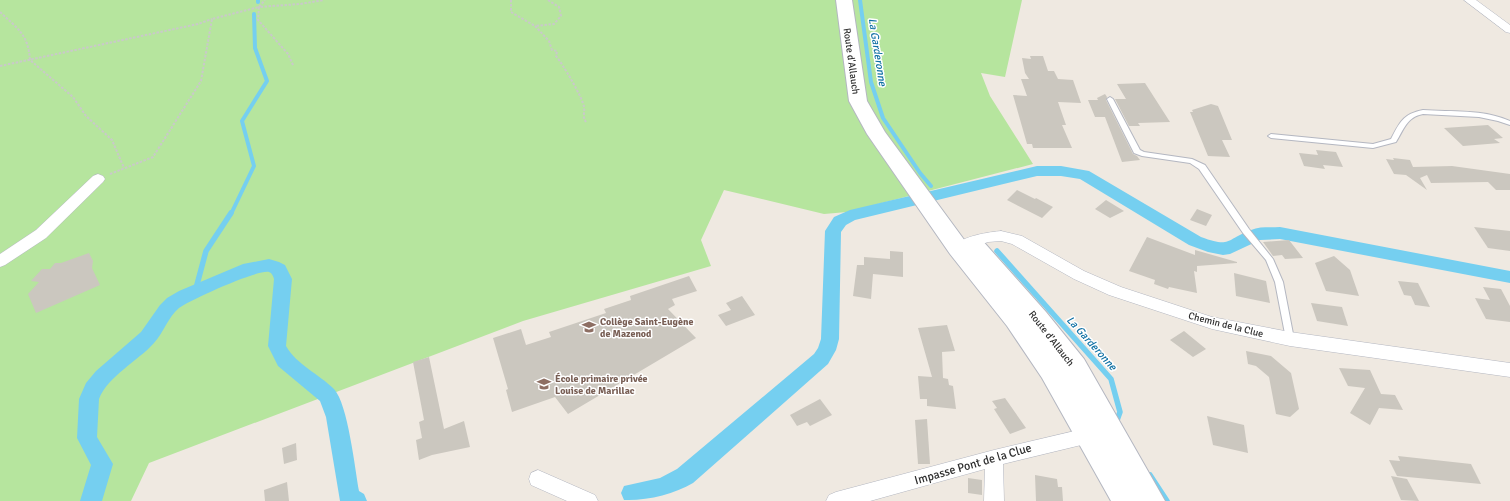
<svg xmlns="http://www.w3.org/2000/svg" width="1510" height="501" font-family="Signika,sans-serif">
<style>
.green{fill:#b6e59e}
.lines{fill:none;stroke-linecap:round;stroke-linejoin:round}
.stream-far1{stroke:#75cff0;stroke-width:4}
.stream{stroke:#75cff0;stroke-width:5.5}
.canal{fill:#75cff0;fill-rule:evenodd}
.building{fill:#cbc7bf}
.lane-casing{stroke:#b4b7c1;stroke-width:2}
.street-casing{stroke:#b4b7c1;stroke-width:1}
.secondary-casing{stroke:#b4b7c1;stroke-width:2}
.path{stroke:#c9c9c9;stroke-width:2;stroke-dasharray:2.5 1.5;stroke-linecap:butt}
.lane{fill:#fff;fill-rule:evenodd}
.street{fill:#fff;fill-rule:evenodd}
.secondary{fill:#fff;fill-rule:evenodd}
.labels{text-anchor:middle;stroke-width:3;stroke-linejoin:round;paint-order:stroke}
.street-label{font-size:10px;fill:#2e2e2e;stroke:#fff}
.education-label{font-size:10px;font-weight:bold;fill:#785e54;stroke:#fff;text-anchor:start}
.water-label{font-size:11px;font-style:italic;fill:#0d6fa3;stroke:#fff}
.near-street-label{font-size:12px;fill:#2e2e2e;stroke:#fff}
</style>
<rect width="100%" height="100%" fill="#efe9e1"/>
<!-- green -->
<polygon class="green" points="0,0 1022,0 1005,77 981,73 990,96 1033,164 847,212 824,214 724,190 701,240 711,266 523,321 149,463 131,501 0,501"/>
<g class="lines">
<!-- stream-far1 -->
<g class="stream-far1">
<polyline points="258,0 258,2"/>
<polyline points="860,0 871,82 883,118 920,173 931,186"/>
<polyline points="231,214 254,166 242,121 267,81 255,48 254,14"/>
</g>
<!-- stream -->
<g class="stream">
<polyline points="997,251 1111,379 1120,412 1116,423"/>
<polyline points="195,292 206,251 231,213"/>
<polyline points="1150,475 1167,501"/>
</g>
<!-- canal -->
<g class="canal">
<path d="M1037,166H1061L1089,171L1201,237C1231,248 1225,240 1251,230C1260,226 1271,228 1280,227L1510,271V283L1280,239L1260,240L1230,254L1223,255L1208,252L1189,245L1080,179L1061,176H1037L855,220L846,225L841,232L839,339L836,350L828,364L693,483C674,494 647,501 624,500L621,493L624,486L660,478L677,469L814,354L818,348L821,339L825,231L834,217L850,210Z"/>
<path d="M269,259L279,262L285,265L292,279L286,346C297,365 319,374 334,389C348,404 355,469 359,491L364,494L367,501H340L326,417L320,401L278,366L268,346L274,279C273,276 272,273 269,272C258,269 190,300 179,308C168,317 164,332 154,343C138,361 108,376 99,399L97,437L113,464L102,501H80L91,465L77,438L79,399L86,383L96,371L141,332L160,305L167,298L179,291L243,264Z"/>
</g>
</g>
<!-- building -->
<g class="building">
<polygon points="1030,56 1043,56 1048,71 1054,71 1058,79 1073,80 1081,103 1058,102 1066,125 1062,125 1072,148 1033,148 1032,144 1027,144 1013,95 1027,96 1021,79 1029,79 1025,73 1022,58 1031,59"/>
<polygon points="1145,83 1170,122 1138,123 1140,126 1129,126 1115,99 1126,99 1117,84"/>
<polygon points="1105,94 1107,97 1106,100 1133,154 1137,156 1140,160 1122,162 1105,117 1095,117 1088,100 1098,100 1097,98"/>
<polygon points="1211,104 1218,106 1232,140 1222,140 1230,157 1208,156 1190,112 1193,112 1192,110"/>
<polygon points="1488,125 1503,138 1494,139 1500,143 1463,146 1444,128"/>
<polygon points="1316,150 1336,152 1343,167 1323,165 1325,169 1304,166 1299,153 1318,155"/>
<polygon points="1393,158 1410,160 1413,167 1452,166 1510,174 1510,190 1496,190 1488,182 1431,183 1427,175 1420,178 1427,190 1406,175 1394,174 1386,159 1394,160"/>
<polygon points="1017,190 1035,199 1036,198 1053,207 1042,218 1007,200"/>
<polygon points="1106,200 1124,211 1110,218 1095,209"/>
<polygon points="1197,209 1212,215 1206,226 1190,220"/>
<polygon points="1474,227 1510,231 1510,251 1488,248"/>
<polygon points="1147,237 1195,255 1195,250 1237,262 1237,263 1197,266 1197,272 1194,271 1197,293 1169,287 1168,289 1154,284 1155,280 1129,271"/>
<polygon points="1289,240 1303,258 1285,259 1282,255 1273,256 1263,242"/>
<polygon points="890,251 903,252 903,277 873,274 871,299 853,296 857,265 864,265 864,257 890,259"/>
<polygon points="89,253 93,261 92,268 100,285 36,313 28,294 39,282 31,281 42,269 50,269 55,263 61,263"/>
<polygon points="1334,256 1350,270 1359,296 1326,291 1315,263"/>
<polygon points="1234,273 1266,281 1270,303 1236,296"/>
<polygon points="689,276 697,291 672,299 675,305 668,309 696,338 568,414 555,397 512,412 506,390 508,389 493,338 521,329 526,345 551,337 549,332 606,313 604,309 631,300 630,296"/>
<polygon points="1398,281 1418,283 1430,307 1415,305 1411,296 1404,295"/>
<polygon points="1483,287 1501,289 1510,306 1510,322 1486,319 1475,298 1490,300"/>
<polygon points="742,296 755,315 726,326 718,315 731,310 726,303"/>
<polygon points="1311,303 1342,307 1348,326 1317,321"/>
<polygon points="947,325 955,351 942,352 943,378 948,379 949,385 953,386 956,409 927,406 927,399 920,399 918,376 932,377 918,328"/>
<polygon points="1184,331 1206,349 1193,357 1170,340"/>
<polygon points="1246,351 1271,356 1291,373 1299,409 1290,417 1276,414 1269,377 1256,366 1248,364"/>
<polygon points="429,357 444,429 464,421 470,447 432,455 419,460 416,440 422,438 419,422 424,420 413,362"/>
<polygon points="1339,368 1370,370 1381,394 1395,395 1403,410 1379,408 1370,425 1350,413 1365,388 1348,386"/>
<polygon points="1005,398 1026,428 1010,434 994,409 997,408 992,401"/>
<polygon points="820,399 832,415 810,426 807,422 797,426 790,415"/>
<polygon points="1207,416 1244,425 1248,453 1213,445"/>
<polygon points="927,419 930,464 918,464 915,420"/>
<polygon points="296,443 297,460 284,464 282,448"/>
<polygon points="1398,456 1471,464 1481,484 1397,476 1389,460 1400,461"/>
<polygon points="1035,475 1057,479 1058,487 1062,487 1063,501 1036,501"/>
<polygon points="1391,476 1407,479 1419,501 1401,500"/>
<polygon points="968,478 982,480 982,495 968,493"/>
<polygon points="287,482 289,501 265,501 264,490"/>
</g>
<g class="lines">
<defs>
<g id="lane">
<polygon points="1110,97 1113,99 1140,150 1144,152 1192,159 1205,165 1249,229 1273,259 1283,282 1294,339 1293,341 1290,342 1287,341 1286,339 1275,282 1266,260 1243,233 1199,169 1190,163 1142,156 1134,153 1107,99"/>
<path d="M1423,110C1452,112 1483,109 1510,121V125L1498,121L1479,117L1423,114C1407,117 1404,129 1396,142L1373,148L1271,138L1268,136L1271,134L1373,144L1391,139C1400,122 1403,114 1423,110Z"/>
</g>
<g id="street">
<polygon points="1464,0 1476,0 1510,25 1510,33 1506,32"/>
<polygon points="98,174 103,176 105,179 103,182 46,238 5,265 0,267 0,254 36,230 93,176"/>
<path d="M1001,231L1022,236L1084,271L1121,287L1212,317L1290,332L1510,363V377L1290,346L1212,329L1109,295L1074,279L1012,244L1001,241L988,242L963,251L958,250L956,246C961,236 990,232 1001,231Z"/>
<polygon points="1096,426 1102,428 1105,434 1102,440 1003,464 1004,501 984,501 985,469 870,501 826,501 829,495 836,492 994,450"/>
<polygon points="538,470 595,495 598,501 567,501 531,485 529,479 531,473"/>
</g>
<polygon id="secondary" points="836,0 852,0 867,101 885,132 965,241 973,237 981,239 1046,312 1084,359 1165,501 1111,501 1042,378 1007,326 950,254 867,134 849,101"/>
</defs>
<!-- lane casing -->
<use href="#lane" class="lane-casing"/>
<!-- street casing -->
<use href="#street" class="street-casing"/>
<!-- secondary casing -->
<use href="#secondary" class="secondary-casing"/>
<!-- path -->
<g class="path">
<polyline points="511,0 511,12 535,26"/>
<path d="M548,0L559,7L561,16L554,24L535,26L549,41L552,50L557,51L556,56C562,63 583,98 584,107C585,113 582,116 586,122"/>
<path d="M0,12C18,29 28,34 30,60L73,97L86,116L112,140L124,168"/>
<polyline points="293,65 288,54 258,20 259,7 300,4 324,0"/>
<polyline points="0,66 198,24 212,19"/>
<polyline points="110,174 153,157 201,81 212,19 259,7 265,0"/>
</g>
<!-- lane -->
<use href="#lane" class="lane"/>
<!-- street -->
<use href="#street" class="street"/>
<!-- secondary -->
<use href="#secondary" class="secondary"/>
</g>
<!-- icons -->
<defs>
<symbol id="school-bare" viewBox="-9 -9 18 18"><path d="M0-5L7-2L0 1L-7-2ZM-4 1L0 2.5L4 1V4Q0 6-4 4Z" fill="#8d6e63" stroke="#fff" stroke-width="2.5" paint-order="stroke"/></symbol>
</defs>
<g fill-rule="evenodd">
<use href="#school-bare" x="579" y="317" width="20" height="20"/>
<use href="#school-bare" x="534" y="374" width="20" height="20"/>
</g>
<g class="labels">
<!-- street labels -->
<g class="street-label">
<text transform="translate(852 61) rotate(82)" y="4">Route d'Allauch</text>
<text transform="translate(1226 324) rotate(14)" y="4">Chemin de la Clue</text>
<text transform="translate(1052 338) rotate(52)" y="4">Route d'Allauch</text>
</g>
<!-- education labels -->
<g class="education-label">
<text x="600" y="325">Collège Saint-Eugène<tspan x="600" dy="12">de Mazenod</tspan></text>
<text x="555" y="382">École primaire privée<tspan x="555" dy="12">Louise de Marillac</tspan></text>
</g>
<!-- water labels -->
<g class="water-label">
<text transform="translate(878 52) rotate(81)" y="4">La Garderonne</text>
<text transform="translate(1092 343) rotate(48)" y="4">La Garderonne</text>
</g>
<!-- near-street labels -->
<g class="near-street-label">
<text transform="translate(973 464) rotate(-16)" y="4">Impasse Pont de la Clue</text>
</g>
</g>
</svg>
